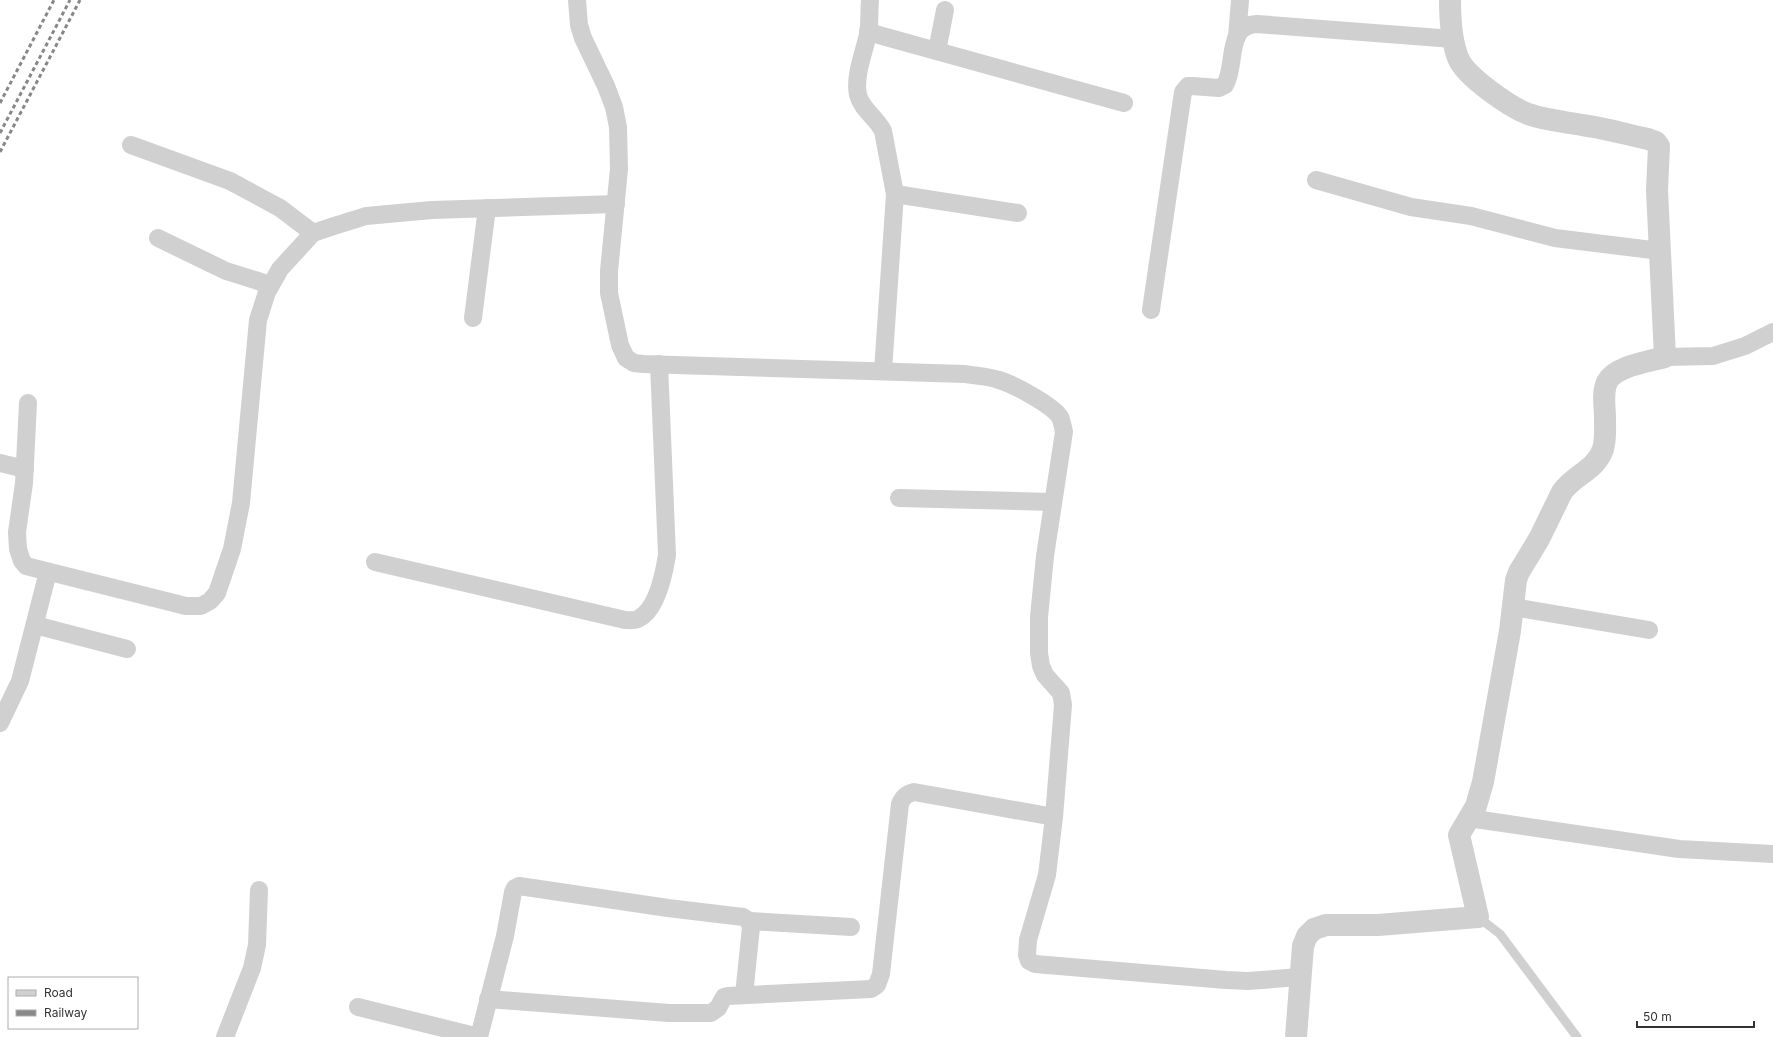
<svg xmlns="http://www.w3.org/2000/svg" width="1773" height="1037" font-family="Inter,sans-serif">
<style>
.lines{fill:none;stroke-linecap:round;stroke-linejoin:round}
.service{stroke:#d0d0d0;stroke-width:9}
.minor{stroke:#d0d0d0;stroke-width:18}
.tertiary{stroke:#d0d0d0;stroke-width:22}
.rail{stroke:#888;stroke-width:3;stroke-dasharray:4 3;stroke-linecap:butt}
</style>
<rect width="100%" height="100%" fill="#fff"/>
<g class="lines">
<!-- service -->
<polyline class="service" points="1478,917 1500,934 1577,1037"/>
<!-- minor -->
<g class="minor">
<path d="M577,0L579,25L583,38L606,86L614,107L618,127L619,169L609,271V293L620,345L626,358L634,363L643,364L965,374C976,376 988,376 999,380C1013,384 1052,405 1060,417C1062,421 1063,428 1064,432L1045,556L1039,617V653L1041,666L1045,675L1061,693L1063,705L1054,817L1047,875L1028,940L1027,955L1029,961L1035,964L1226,980L1248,981L1300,977"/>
<path d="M870,0C869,11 870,23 868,34C864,53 854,76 858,95C862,110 877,118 883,131L895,194L883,371"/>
<polyline points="868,32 1124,103"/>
<polyline points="1237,37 1240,0"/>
<polyline points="937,51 945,10"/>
<polyline points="131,145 230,181 280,208 313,233"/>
<polyline points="1316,180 1411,207 1471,216 1555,238 1660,251"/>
<polyline points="895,194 1018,213"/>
<polyline points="158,238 226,271 271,285"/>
<path d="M1151,310L1183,92L1188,86H1192L1219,88L1225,85C1237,64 1225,25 1257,24L1453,39"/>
<polyline points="473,318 487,208"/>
<polyline points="1665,357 1713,356 1745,346 1773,332"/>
<polyline points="28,403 24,483 17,532 18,549 22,561 26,566 186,606 201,606 210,601 217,593 232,549 241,503 258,320 267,292 280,269 313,233 334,226 366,216 432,210 616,204"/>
<polyline points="0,463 25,469"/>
<polyline points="899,498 1053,502"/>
<path d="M375,562L625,620C629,620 634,621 638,619C657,610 664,574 667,555L659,364"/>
<polyline points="1513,607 1649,630"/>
<polyline points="35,625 127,649"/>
<polyline points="0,723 20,681 48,572"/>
<polyline points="1468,818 1679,849 1773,854"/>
<polyline points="749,921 851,927"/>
<path d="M488,999L669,1013H711L718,1008L724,997L728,996L871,989L877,985L881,974L900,804C903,797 906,794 914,792L1054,817"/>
<polyline points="358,1007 479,1037"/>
<polyline points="225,1037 252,968 257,945 259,890"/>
<polyline points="479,1037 505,936 513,892 515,888 519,886 668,908 743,917 749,921 751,927 744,995"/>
</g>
<!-- tertiary -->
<path class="tertiary" d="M1296,1037L1303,946L1307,936L1314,929L1326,925H1378L1478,917L1459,835L1476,806L1483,782L1510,631L1516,580L1519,572L1539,539L1562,492C1574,475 1596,470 1603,449C1606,439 1605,428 1605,418C1605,407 1602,393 1607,382C1615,366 1648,362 1665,357L1657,190L1659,146L1656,142L1648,139C1628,135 1609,129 1588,126C1569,122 1548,121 1528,114C1510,107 1468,78 1459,60C1451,42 1450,19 1450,0"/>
<!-- rail -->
<g class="rail">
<polyline points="0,103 54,0"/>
<polyline points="0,133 70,0"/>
<polyline points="0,152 80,0"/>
</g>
</g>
<!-- legend -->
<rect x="8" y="977" width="130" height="52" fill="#ffffff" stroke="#adadad"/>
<rect x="16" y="990" width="20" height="6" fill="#d0d0d0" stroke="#adadad"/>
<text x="44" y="997" font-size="12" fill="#333333">Road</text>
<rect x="16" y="1010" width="20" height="6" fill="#888888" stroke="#adadad"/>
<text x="44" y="1017" font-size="12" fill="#333333">Railway</text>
<!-- scale -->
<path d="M1637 1021v6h117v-6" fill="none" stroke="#333333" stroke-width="2"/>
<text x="1643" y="1021" font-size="12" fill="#333333" stroke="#ffffff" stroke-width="3" paint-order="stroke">50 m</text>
</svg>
